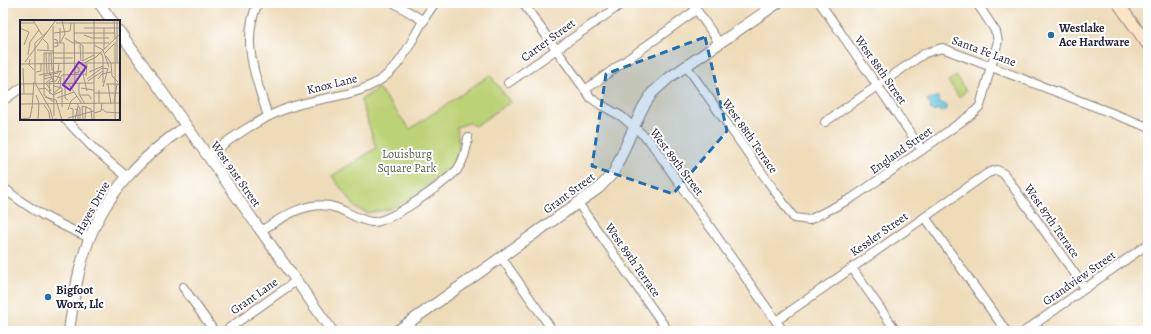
<svg xmlns="http://www.w3.org/2000/svg" width="1151" height="334" font-family="Alegreya,serif">
<style>
.green{fill:#bcd276;stroke:#6f7a58}
.water{fill:#61c2e0;stroke:#42728e}
.lines{fill:none;stroke-linecap:round;stroke-linejoin:round}
.minor-casing{stroke:#887f7a;stroke-width:10}
.tertiary-casing{stroke:#887f7a;stroke-width:12}
.secondary-casing{stroke:#887f7a;stroke-width:13}
.minor{stroke:#fff;stroke-width:8}
.tertiary{stroke:#fff;stroke-width:10}
.secondary{stroke:#fce5c4;stroke-width:11}
.marked{fill:#1f6fb2;fill-opacity:0.2;stroke:#1f6fb2;stroke-width:3;stroke-dasharray:8 5;stroke-linejoin:round}
.poi-dot{fill:#1f6fb2;stroke:#fff;stroke-width:1.5}
.labels{text-anchor:middle;stroke-width:4;stroke-linejoin:round;paint-order:stroke}
.poi-label{font-size:12px;font-weight:bold;fill:#22223b;stroke:#fff;text-anchor:start}
.street-label{font-size:12px;fill:#22223b;stroke:#fff}
.park-label{font-size:12px;fill:#586050;stroke:#fff}
.inset-road{fill:none;stroke:#9c9287;stroke-width:1}
.view{fill:#7b2cbf;fill-opacity:0.15;stroke:#7b2cbf;stroke-width:2}
.inset-edge{fill:none;stroke:#22223b;stroke-width:2}
</style>
<rect width="100%" height="100%" fill="#fff"/>
<filter id="ink" filterUnits="userSpaceOnUse"><feTurbulence type="fractalNoise" baseFrequency=".025" numOctaves="2"/><feDisplacementMap in="SourceGraphic" scale="8" xChannelSelector="R" yChannelSelector="G"/><feConvolveMatrix kernelMatrix="1 2 1 2 8 2 1 2 1" color-interpolation-filters="sRGB"/></filter>
<filter id="wash" filterUnits="userSpaceOnUse"><feTurbulence type="fractalNoise" baseFrequency=".012" numOctaves="4" result="noise"/><feDisplacementMap in="SourceGraphic" scale="16" xChannelSelector="R" yChannelSelector="G"/><feGaussianBlur stdDeviation="0.9" result="paint"/><feColorMatrix in="noise" values="0 0 0 0 0 0 0 0 0 0 0 0 0 0 0 0 0 1.4 0 .05"/><feComposite in="paint" operator="in"/></filter>
<g filter="url(#wash)">
<rect width="100%" height="100%" fill="#eedcb9"/>
<!-- green -->
<g class="green">
<polygon points="490,75 510,102 475,126 469,123 457,127 459,148 455,165 408,200 390,209 367,213 356,208 332,176 376,148 361,100 378,88 410,129"/>
<polygon points="956,76 966,91 959,97 948,81"/>
</g>
<!-- water -->
<polygon class="water" points="935,97 938,97 939,102 946,105 946,109 942,112 936,109 934,112 930,109 931,106 927,101"/>
</g>
<g filter="url(#ink)">
<g class="lines">
<defs>
<g id="minor">
<path d="M258,3C240,41 256,79 268,116"/>
<polyline points="394,3 424,21"/>
<polyline points="523,3 591,98 601,105 621,116 649,140 783,331"/>
<polyline points="692,3 720,44"/>
<polyline points="820,3 922,150"/>
<polyline points="687,67 794,218 809,220 852,198 922,150 972,114 980,106 998,41 996,32 977,3"/>
<polyline points="508,83 623,3"/>
<polyline points="585,90 696,10"/>
<polyline points="3,101 21,88"/>
<polyline points="65,119 94,149 126,176"/>
<polyline points="825,122 925,53 942,48 1148,127"/>
<path d="M207,156C233,137 258,119 288,108C322,95 360,99 388,74C410,54 417,25 435,3"/>
<path d="M3,187C29,210 58,224 90,238"/>
<polyline points="578,203 668,331"/>
<polyline points="925,217 1006,331"/>
<path d="M261,231C282,217 310,198 337,208C348,212 360,221 372,222C390,223 443,184 457,170C464,160 466,151 468,138"/>
<polyline points="501,257 553,331"/>
<polyline points="852,268 896,331"/>
<polyline points="183,287 214,331"/>
<polyline points="776,321 988,173 997,170 1004,174 1085,288"/>
<polyline points="225,331 296,281"/>
<polyline points="1025,331 1148,244"/>
</g>
<g id="tertiary">
<polyline points="99,3 112,21"/>
<polyline points="119,31 332,331"/>
<path d="M69,331C73,303 77,274 86,248C104,194 141,157 186,126"/>
<polyline points="397,331 599,188 614,172 642,109 652,93 670,77 778,3"/>
</g>
<polyline id="secondary" points="1118,3 1148,45"/>
</defs>
<!-- minor casing -->
<use href="#minor" class="minor-casing"/>
<!-- tertiary casing -->
<use href="#tertiary" class="tertiary-casing"/>
<!-- secondary casing -->
<use href="#secondary" class="secondary-casing"/>
<!-- minor -->
<use href="#minor" class="minor"/>
<!-- tertiary -->
<use href="#tertiary" class="tertiary"/>
<!-- secondary -->
<use href="#secondary" class="secondary"/>
</g>
</g>
<!-- marked area -->
<path class="marked" d="M705,37L727,131L673,194L592,166L606,74Z"/>
<!-- markers -->
<g class="poi-dot">
<circle cx="1051" cy="35" r="4"/>
<circle cx="48" cy="297" r="4"/>
</g>
<g class="labels">
<!-- poi labels -->
<g class="poi-label">
<text x="1059" y="32">Westlake<tspan x="1059" dy="14">Ace Hardware</tspan></text>
<text x="56" y="294">Bigfoot<tspan x="56" dy="14">Worx, Llc</tspan></text>
</g>
<!-- street labels -->
<g class="street-label">
<text transform="translate(548 40) rotate(-36)" y="4">Carter Street</text>
<text transform="translate(984 51) rotate(20)" y="4">Santa Fe Lane</text>
<text transform="translate(881 70) rotate(55)" y="4">West 88th Street</text>
<text transform="translate(332 84) rotate(-14)" y="4">Knox Lane</text>
<text transform="translate(750 136) rotate(55)" y="4">West 88th Terrace</text>
<text transform="translate(901 150) rotate(-35)" y="4">England Street</text>
<text transform="translate(677 162) rotate(53)" y="4">West 89th Street</text>
<text transform="translate(236 174) rotate(55)" y="4">West 91st Street</text>
<text transform="translate(569 193) rotate(-36)" y="4">Grant Street</text>
<text transform="translate(92 208) rotate(-61)" y="4">Hayes Drive</text>
<text transform="translate(1052 221) rotate(55)" y="4">West 87th Terrace</text>
<text transform="translate(879 234) rotate(-35)" y="4">Kessler Street</text>
<text transform="translate(633 260) rotate(55)" y="4">West 89th Terrace</text>
<text transform="translate(1079 278) rotate(-35)" y="4">Grandview Street</text>
<text transform="translate(254 296) rotate(-35)" y="4">Grant Lane</text>
</g>
<!-- park labels -->
<g class="park-label">
<text x="407" y="158">Louisburg<tspan x="407" dy="14">Square Park</tspan></text>
</g>
</g>
<!-- overview -->
<g transform="translate(20 20)">
<rect width="100" height="100" fill="#eedcb9"/>
<path class="inset-road" d="M13,0L22,15M74,0V100M94,0L95,19M97,0V43M0,3H14M36,3H100M54,3L55,63M33,6L34,96M0,8L9,12L4,25M64,8H84M84,8V29M84,8H99M28,11L15,23V63L30,89L33,100M34,13L50,11L51,3M54,13H94M64,15L72,18H89M45,18L53,23H89M23,19L28,24V30M34,19L37,20L38,26L34,27M54,20L63,26V40M40,22V8M34,23H44V63M40,23L45,14L42,0M60,25L61,41M74,25L83,30L89,47M17,30L34,31M26,33L27,53M29,33V51L34,63M31,33L32,51M85,33L94,24M8,35L10,22L19,10M86,36L91,43L92,56L98,62M34,38H53M10,39L9,45L14,50M62,41L74,35M5,42L36,0M65,43H100M0,44L64,43L76,37L100,14M54,46L59,48V52L55,53M3,48L4,74M16,52L21,51V43M60,52H64L65,43M69,52L83,46M63,54L67,71M19,55L42,51M24,56L38,53L39,43M66,56L67,43M24,59L35,56L41,58L40,68L34,73M67,59L82,48L88,49M78,59L82,54L91,52M68,61L83,51M38,63L42,55L66,54M45,63V78L48,80M48,63L62,84M59,63V74L65,84M0,64L74,63M86,64H100M88,64L91,84M34,66L42,68V87M83,67L88,48M61,68L74,70M19,69L25,68L33,75L42,71M79,70V84M31,71L26,63L32,58M74,73H100M0,74H14M30,74L29,62L36,61L41,51M16,75L19,83L18,100M60,75H69L71,79M25,77L36,80L42,100M37,78L54,72M34,82L24,75V33H81L83,37V63M94,82L97,64M57,83L60,89V100M0,84L100,83M24,85L29,92L30,100M62,86L71,89L72,100M62,86L63,100M12,88L14,62M50,88L53,89V100M55,89L58,90V100M82,89L86,92L100,93M48,90L51,81L57,76M74,93L81,91L82,83M48,98L74,91M0,99L10,98L12,87M34,99L46,100M55,100L58,86M65,100L66,86M95,100V22"/>
<path class="view" d="M59,42L66,47L50,70L43,65Z"/>
<rect width="100" height="100" class="inset-edge"/>
</g>
<!-- margin -->
<rect width="1151" height="334" fill="none" stroke="#fff" stroke-width="16"/>
</svg>
